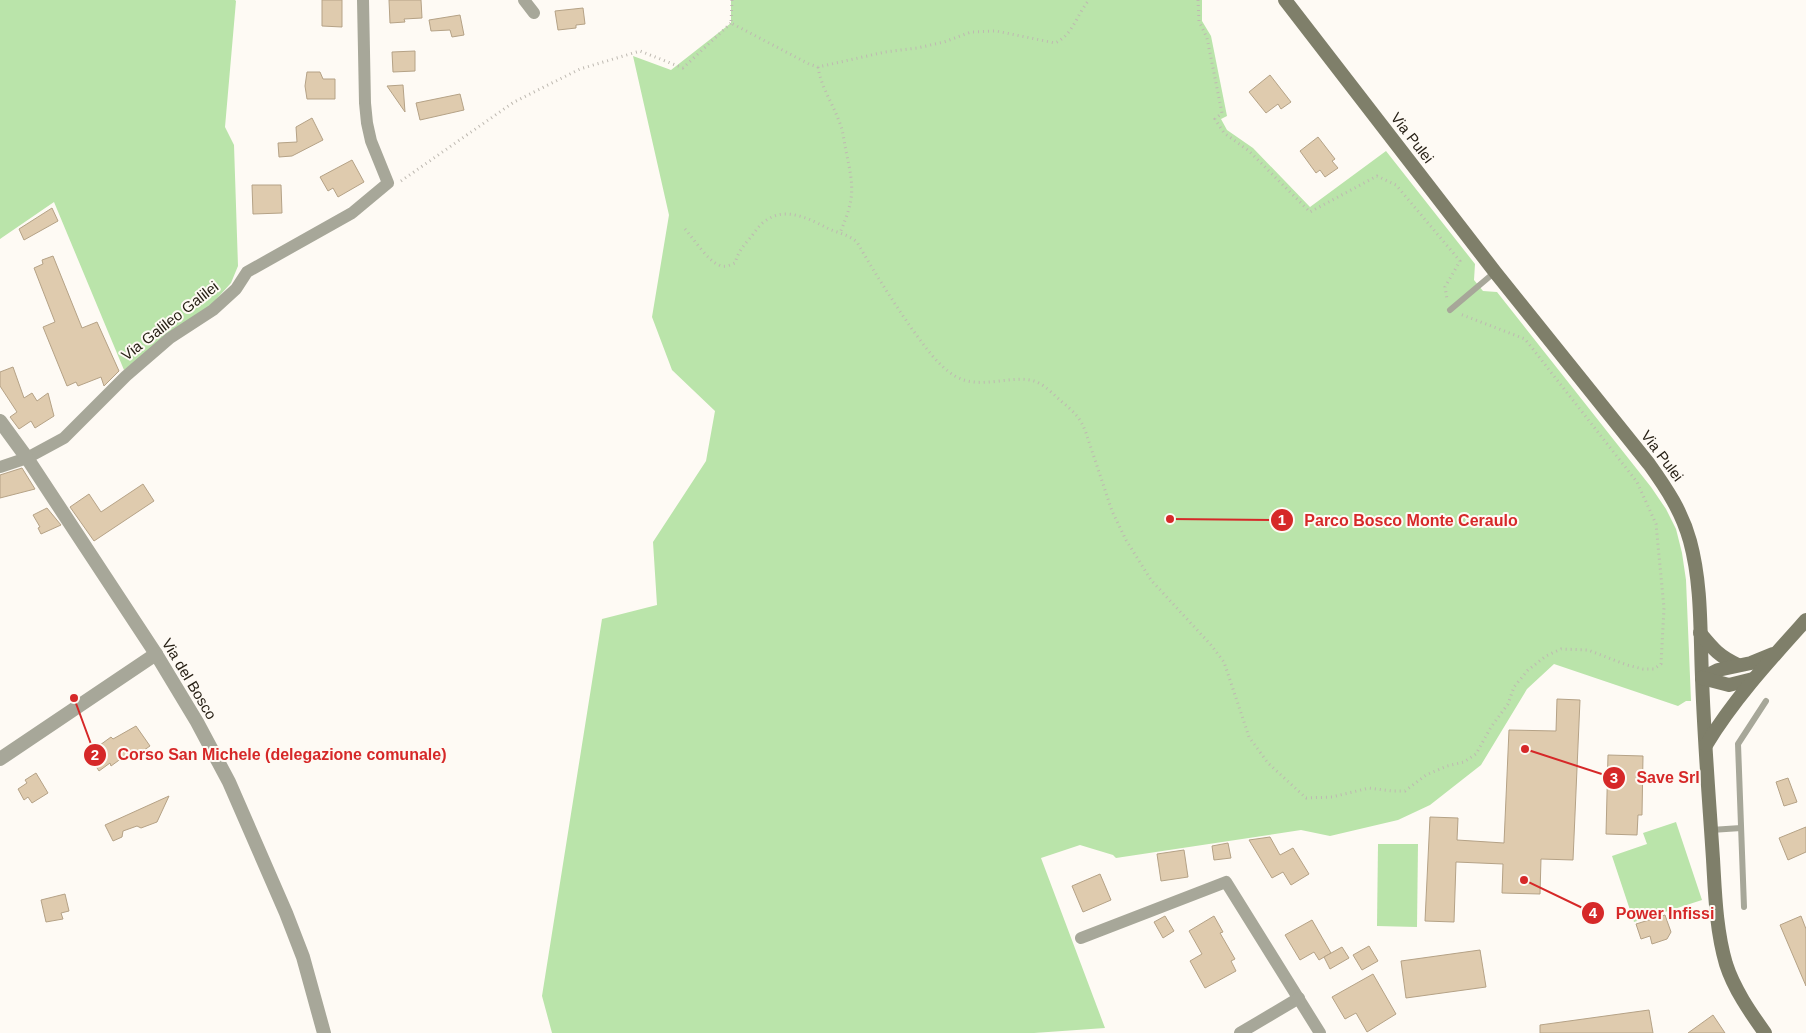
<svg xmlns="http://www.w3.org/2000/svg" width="1806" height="1033" font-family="Arial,sans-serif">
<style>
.green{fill:#bae4aa}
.building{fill:#dfcbae;stroke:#b5a286}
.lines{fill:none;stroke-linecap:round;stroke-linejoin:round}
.path{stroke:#beb9b1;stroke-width:3;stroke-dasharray:1 4;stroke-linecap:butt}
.service{stroke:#a7a799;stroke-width:6}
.minor{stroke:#a7a799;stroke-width:12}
.tertiary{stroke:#a7a799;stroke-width:14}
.secondary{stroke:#7f7f6a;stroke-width:14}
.labels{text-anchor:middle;stroke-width:4;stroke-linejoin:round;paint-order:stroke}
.street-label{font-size:15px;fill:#282116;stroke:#fefaf4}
.leader{fill:none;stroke:#d62828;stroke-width:2}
.callout-dot{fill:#d62828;stroke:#fefaf4;stroke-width:2}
.mark-label{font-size:15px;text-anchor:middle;font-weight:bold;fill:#fff}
.callout-label{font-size:16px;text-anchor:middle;font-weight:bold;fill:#d62828;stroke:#fefaf4;stroke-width:4;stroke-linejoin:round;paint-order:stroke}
</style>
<rect width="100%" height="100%" fill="#fefaf4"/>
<!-- green -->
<g class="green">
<polygon points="0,0 235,0 236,1 225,127 234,145 238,266 231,283 212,304 124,370 54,202 0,239"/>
<polygon points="731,0 1202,0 1202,21 1211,36 1227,116 1221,119 1227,130 1253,148 1310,207 1386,151 1475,264 1474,280 1483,291 1497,292 1651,487 1666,509 1676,529 1682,553 1686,580 1691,701 1686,701 1678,706 1554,664 1527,689 1481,765 1430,805 1398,820 1330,836 1301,830 1116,858 1113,855 1080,845 1041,858 1105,1028 1034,1033 552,1033 542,996 602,619 657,605 653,542 706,461 715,411 672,370 652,317 669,215 633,56 671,70 731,23"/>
<polygon points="1676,822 1702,900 1634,922 1612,856 1647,844 1643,833"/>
<polygon points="1378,844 1418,844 1417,927 1377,926"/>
</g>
<!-- building -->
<g class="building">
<polygon points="322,0 342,0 342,27 322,26"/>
<polygon points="389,0 421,0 422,18 404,19 405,22 390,23"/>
<polygon points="583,8 585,24 576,25 576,28 558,30 555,11"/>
<polygon points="460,15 464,35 452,37 450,30 431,31 429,20"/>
<polygon points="415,51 415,71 393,72 392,52"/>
<polygon points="307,72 320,72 323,79 335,79 335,99 307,99 305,86"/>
<polygon points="1270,75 1291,102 1281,109 1278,104 1266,113 1249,92"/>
<polygon points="403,85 405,112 387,86"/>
<polygon points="460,94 464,110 420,120 416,103"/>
<polygon points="312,118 323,140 292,156 279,157 278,143 297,142 296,127"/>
<polygon points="1318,137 1335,159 1332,161 1338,168 1325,177 1320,170 1316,173 1300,151"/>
<polygon points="352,160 364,182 338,197 333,188 328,191 320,177"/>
<polygon points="252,185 281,185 282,213 253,214"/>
<polygon points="52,208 58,221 24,240 19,229"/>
<polygon points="53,256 82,328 97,322 119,371 104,386 101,377 78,386 76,382 67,386 43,327 55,322 34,268 43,264 42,260"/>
<polygon points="13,367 24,398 32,393 37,401 48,393 54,416 35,428 31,421 19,429 10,417 17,412 0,386 0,372"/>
<polygon points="22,468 35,489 0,498 0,475"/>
<polygon points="143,484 154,501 94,541 70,507 89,494 101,512"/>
<polygon points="47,508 61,525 41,534 38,528 40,527 33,515"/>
<polygon points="1557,699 1580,700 1573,860 1541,859 1540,894 1502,893 1503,864 1456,862 1454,922 1425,921 1430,817 1458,818 1457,840 1504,843 1509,730 1556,731"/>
<polygon points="136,726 150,746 137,755 136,752 124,761 122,758 111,766 110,763 99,771 86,751 98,743 100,745 111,737 113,739"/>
<polygon points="1608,755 1643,756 1642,815 1638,815 1637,835 1606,834"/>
<polygon points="36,773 48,793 32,803 28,797 24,800 18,789 27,783 25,780"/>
<polygon points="1788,778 1797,802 1784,806 1776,782"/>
<polygon points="169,796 157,822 141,828 137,826 123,831 122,837 113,841 105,825"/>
<polygon points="1806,827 1806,852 1788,860 1779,838"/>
<polygon points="1270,837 1280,855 1293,848 1309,874 1291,885 1283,872 1272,878 1249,840"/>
<polygon points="1228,843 1231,858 1214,860 1212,846"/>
<polygon points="1184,850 1188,877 1161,881 1157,854"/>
<polygon points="1100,874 1111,900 1083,912 1072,886"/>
<polygon points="65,894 69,911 61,913 63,919 46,922 41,900"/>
<polygon points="1665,915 1671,932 1667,939 1652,944 1650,936 1641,939 1636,924"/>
<polygon points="1165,916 1174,931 1163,938 1154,922"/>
<polygon points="1214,916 1223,932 1220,933 1235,959 1231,961 1236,971 1205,988 1190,961 1202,954 1189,931"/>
<polygon points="1801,916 1806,929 1806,986 1780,925"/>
<polygon points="1312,920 1331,953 1319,960 1314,952 1300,960 1285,935"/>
<polygon points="1369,946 1378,961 1362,970 1353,955"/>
<polygon points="1342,947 1349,958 1330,969 1324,957"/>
<polygon points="1480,950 1486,987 1406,998 1401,961"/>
<polygon points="1373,974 1396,1014 1367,1032 1356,1013 1345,1019 1332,997"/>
<polygon points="1649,1010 1653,1033 1540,1033 1540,1025"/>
<polygon points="1713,1015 1725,1033 1688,1033"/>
</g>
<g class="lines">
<!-- path -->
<g class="path">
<path d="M732,0L731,23L809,64L818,67L885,52L917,48L944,42L971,32L996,31L1055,43C1073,35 1077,14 1089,0"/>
<polyline points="1198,0 1199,21 1207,38 1222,113 1215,119 1224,133 1249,151 1310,212 1377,176 1396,185 1460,261 1445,287 1447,299"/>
<path d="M818,67C821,87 832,102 839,121C843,130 844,141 846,151C854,189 855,197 840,233"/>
<polyline points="401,181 514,102 580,69 640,51 683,68 731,23"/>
<path d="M685,229C693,238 708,261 719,265C724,268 730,265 735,263C738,252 744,245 751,237C755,232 759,225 764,222C784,205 810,219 829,229C839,233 849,235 857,242C874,272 892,300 912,329C924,345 937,365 955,376C981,391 1010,374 1034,381C1044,384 1053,394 1061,401C1073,411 1081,418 1086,433L1112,511L1126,540L1151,580L1211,645L1224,662L1249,737L1268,763L1306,798L1332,797L1369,788L1392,791H1405L1426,775L1447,766L1464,762L1476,754L1491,727L1508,704L1514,687L1528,670L1546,656L1561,649L1588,650L1627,665L1643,669H1654L1661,664L1664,608L1656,524L1637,482L1525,339L1460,314"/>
</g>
<!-- service -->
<g class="service">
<polyline points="1450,310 1495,272"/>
<polyline points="1711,830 1741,828"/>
<polyline points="1744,907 1738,744 1766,701"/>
</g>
<!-- minor -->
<g class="minor">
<polyline points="524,0 534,13"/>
<polyline points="0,467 27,458 64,438 126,376 170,338 213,310 236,289 247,272 352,213 388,183 371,141 367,123 365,103 363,0"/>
<polyline points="1081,938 1226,882 1320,1033"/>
<polyline points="1240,1033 1299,998"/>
</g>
<!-- tertiary -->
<g class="tertiary">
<polyline points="0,421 27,458 156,654 197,722 229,782 286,913 303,957 324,1033"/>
<polyline points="0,759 156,654"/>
</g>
<!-- secondary -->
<g class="secondary">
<path d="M1285,0L1495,272L1649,464C1667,489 1682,512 1690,541C1702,585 1700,632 1702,677C1704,737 1709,798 1713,859C1715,893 1716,930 1726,964C1734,989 1750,1012 1765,1033"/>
<path d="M1700,633C1714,650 1719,656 1738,665"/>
<polyline points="1702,678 1718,670 1751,663 1773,654"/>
<polyline points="1702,678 1729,685 1753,679"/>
<path d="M1706,745C1734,699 1770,660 1806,620"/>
</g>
</g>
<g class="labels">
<!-- street labels -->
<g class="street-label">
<text transform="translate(1412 138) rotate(52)" y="5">Via Pulei</text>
<text transform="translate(170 321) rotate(-38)" y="5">Via Galileo Galilei</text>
<text transform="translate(1662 456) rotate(53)" y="5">Via Pulei</text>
<text transform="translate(189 679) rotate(59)" y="5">Via del Bosco</text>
</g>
</g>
<!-- callouts -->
<path class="leader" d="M1170 519L1282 520M74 698L95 755M1525 749L1614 778M1524 880L1593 913"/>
<g class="callout-dot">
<circle cx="1170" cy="519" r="5"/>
<circle cx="74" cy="698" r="5"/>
<circle cx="1525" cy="749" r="5"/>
<circle cx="1524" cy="880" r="5"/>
<circle cx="1282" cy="520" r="12"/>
<circle cx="95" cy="755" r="12"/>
<circle cx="1614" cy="778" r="12"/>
<circle cx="1593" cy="913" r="12"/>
</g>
<g class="mark-label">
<text x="1282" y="525">1</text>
<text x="95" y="760">2</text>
<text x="1614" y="783">3</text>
<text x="1593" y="918">4</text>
</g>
<g class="callout-label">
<text x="1411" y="526">Parco Bosco Monte Ceraulo</text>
<text x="282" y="760">Corso San Michele (delegazione comunale)</text>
<text x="1668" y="783">Save Srl</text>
<text x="1665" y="919">Power Infissi</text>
</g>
</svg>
